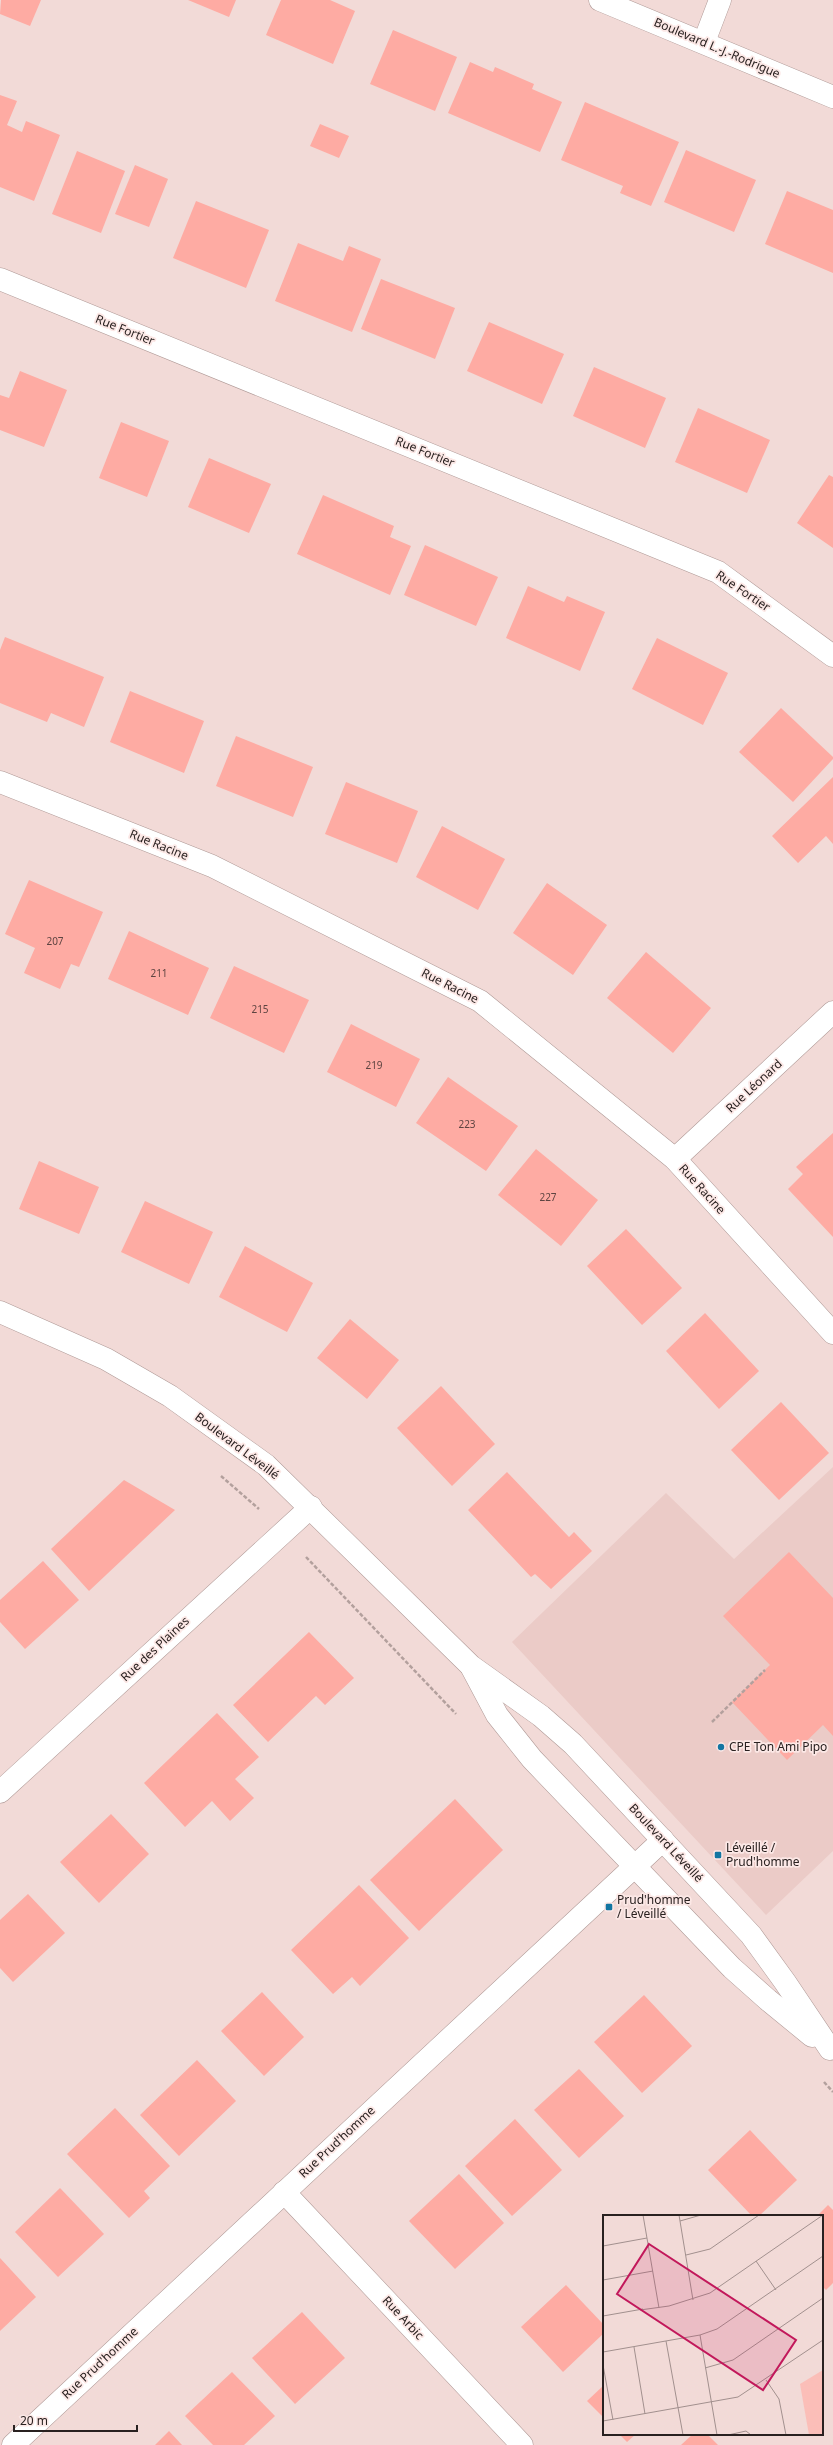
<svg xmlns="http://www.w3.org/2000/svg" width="833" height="2445" font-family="'Noto Sans',sans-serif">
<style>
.built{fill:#ebcbc7}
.building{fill:#feaba3}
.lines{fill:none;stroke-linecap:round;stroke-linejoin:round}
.minor-casing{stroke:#af9996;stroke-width:23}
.path{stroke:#b3a09d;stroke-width:2.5;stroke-dasharray:4 2;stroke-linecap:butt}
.minor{stroke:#fff;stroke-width:22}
.poi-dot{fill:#1376a2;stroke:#fce8e6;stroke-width:1.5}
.labels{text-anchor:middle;stroke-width:3.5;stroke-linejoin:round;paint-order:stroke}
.number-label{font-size:10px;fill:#5e4441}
.street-label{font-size:12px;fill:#292120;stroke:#fce8e6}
.poi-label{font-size:12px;fill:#292120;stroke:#fce8e6;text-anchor:start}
.inset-road{fill:none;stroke:#a2908e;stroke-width:1}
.view{fill:#c2185b;fill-opacity:0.15;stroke:#c2185b;stroke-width:2}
.inset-edge{fill:none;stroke:#292120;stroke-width:2}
</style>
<rect width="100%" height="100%" fill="#f2dad7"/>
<!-- built -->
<polygon class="built" points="833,1467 833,1851 766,1915 512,1642 666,1493 734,1559"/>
<!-- building -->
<g class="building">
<polygon points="1,0 41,0 30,26 0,14"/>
<polygon points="188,0 236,0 229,17"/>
<polygon points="281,0 330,0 355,11 333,64 266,35"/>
<polygon points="393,30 457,57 435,111 370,84"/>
<polygon points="470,62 493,72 495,67 534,84 532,89 562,102 540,152 448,113"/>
<polygon points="0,95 17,101 7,125 22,132 26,121 60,135 34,201 0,187"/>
<polygon points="585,102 679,142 651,206 620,193 623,186 561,160"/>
<polygon points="320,124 349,136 339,158 310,146"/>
<polygon points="686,150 756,180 734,232 664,202"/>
<polygon points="77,151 125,171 101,233 52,214"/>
<polygon points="135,165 168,179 149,227 115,214"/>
<polygon points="787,191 833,210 833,273 765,244"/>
<polygon points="196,201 269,230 246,288 173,258"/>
<polygon points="298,243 343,261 349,246 381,259 352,332 275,301"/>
<polygon points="381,279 455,308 435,359 361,329"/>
<polygon points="489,322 564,354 542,404 467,371"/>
<polygon points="594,367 666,398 645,448 573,416"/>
<polygon points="20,371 67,390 44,447 0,430 0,395 9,398"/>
<polygon points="698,408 770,440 747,493 675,462"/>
<polygon points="121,422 169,441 147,497 99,478"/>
<polygon points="209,458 271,484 249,533 188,507"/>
<polygon points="829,475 833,477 833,548 797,523"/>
<polygon points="323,495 394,526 390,537 411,546 390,595 297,554"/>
<polygon points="425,545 498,577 476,626 404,595"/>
<polygon points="528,586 564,602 567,596 605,612 580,671 506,638"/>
<polygon points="5,637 104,677 84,727 51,713 47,722 0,703 0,650"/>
<polygon points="657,638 728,673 703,725 632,689"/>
<polygon points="130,691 204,721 184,773 110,742"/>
<polygon points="781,708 833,757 833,759 793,802 739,752"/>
<polygon points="236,736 313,767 293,817 216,786"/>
<polygon points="833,777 833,844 826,836 798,863 772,836"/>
<polygon points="346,782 418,811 397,863 325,834"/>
<polygon points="442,826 505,859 478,910 416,877"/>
<polygon points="29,880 103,912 79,967 71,964 60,989 24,973 35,948 5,934"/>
<polygon points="547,883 607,925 573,975 513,933"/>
<polygon points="129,931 209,968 188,1015 108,979"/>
<polygon points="646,952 711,1008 673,1053 607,998"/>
<polygon points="234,966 309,1000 284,1053 210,1018"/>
<polygon points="351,1024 420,1059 396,1107 327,1072"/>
<polygon points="448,1077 518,1126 486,1171 416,1123"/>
<polygon points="833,1133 833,1237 788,1189 803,1174 796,1167"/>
<polygon points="536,1149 598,1200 561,1246 498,1195"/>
<polygon points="39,1161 99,1187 79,1234 19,1209"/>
<polygon points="145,1201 213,1232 189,1284 121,1252"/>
<polygon points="626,1229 682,1288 642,1325 587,1266"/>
<polygon points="245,1246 313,1283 287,1332 219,1297"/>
<polygon points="705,1313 759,1371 719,1409 666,1351"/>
<polygon points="350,1319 399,1360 367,1399 317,1358"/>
<polygon points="441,1386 495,1444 452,1486 397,1428"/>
<polygon points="781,1402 829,1453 779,1500 731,1450"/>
<polygon points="507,1472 569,1537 574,1532 592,1551 551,1589 535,1574 531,1577 468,1510"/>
<polygon points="124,1480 175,1510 89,1591 51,1549"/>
<polygon points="789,1552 833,1598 833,1736 823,1725 787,1760 732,1702 770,1665 723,1616"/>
<polygon points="43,1561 79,1600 25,1649 0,1622 0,1600"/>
<polygon points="309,1632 354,1678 325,1705 316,1696 268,1742 233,1705"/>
<polygon points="217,1713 259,1757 235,1779 254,1798 230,1821 212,1801 185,1827 144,1783"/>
<polygon points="455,1799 503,1850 419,1931 370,1880"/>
<polygon points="111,1814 149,1854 99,1903 60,1862"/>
<polygon points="359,1885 409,1938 360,1986 352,1977 333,1994 291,1950"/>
<polygon points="28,1894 65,1933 13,1982 0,1968 0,1920"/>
<polygon points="262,1992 304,2037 264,2076 221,2031"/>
<polygon points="644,1995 692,2046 642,2093 594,2042"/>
<polygon points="197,2060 236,2101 179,2156 140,2115"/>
<polygon points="579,2069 624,2116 579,2158 534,2110"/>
<polygon points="115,2108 170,2166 144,2191 150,2198 129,2218 67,2154"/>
<polygon points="515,2119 562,2170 512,2216 465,2166"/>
<polygon points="750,2130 797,2180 759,2216 752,2216 708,2170"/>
<polygon points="459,2174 504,2223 455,2269 409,2221"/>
<polygon points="60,2188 104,2234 58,2277 15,2232"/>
<polygon points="828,2205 833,2210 833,2283 826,2290 822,2286 822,2216 817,2216"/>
<polygon points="0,2258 36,2297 0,2331"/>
<polygon points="566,2285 604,2325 604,2333 563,2372 521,2327"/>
<polygon points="302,2312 345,2358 295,2404 252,2358"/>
<polygon points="232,2372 275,2416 244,2445 213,2445 185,2416"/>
<polygon points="604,2385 604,2418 587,2401"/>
<polygon points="169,2431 182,2445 155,2445"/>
<polygon points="619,2434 636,2434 627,2442"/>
<polygon points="693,2434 707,2434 718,2445 681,2445"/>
</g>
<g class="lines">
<defs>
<g id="minor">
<polyline points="600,0 833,97"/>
<polyline points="704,42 720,0"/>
<polyline points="0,279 718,572 833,656"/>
<polyline points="0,782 212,866 480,1001 675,1159 833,1333"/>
<polyline points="675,1159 833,1012"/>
<polyline points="0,1312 106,1359 170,1396 266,1465 471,1666 541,1716 573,1744 751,1935 785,1982 830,2049"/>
<polyline points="472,1668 497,1715 532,1759 732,1968 768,2000 812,2036"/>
<polyline points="0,1792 311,1507"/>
<polyline points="284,2192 522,2445"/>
<polyline points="13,2445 663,1840"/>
</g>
</defs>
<!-- minor casing -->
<use href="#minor" class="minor-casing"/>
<!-- path -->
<g class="path">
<polyline points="221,1476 259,1509"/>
<polyline points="306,1557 456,1714"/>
<polyline points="712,1722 765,1670"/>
<polyline points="824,2082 833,2092"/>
</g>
<!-- minor -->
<use href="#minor" class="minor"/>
</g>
<!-- markers -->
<g class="poi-dot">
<circle cx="721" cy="1747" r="4"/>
<rect x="714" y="1851" width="8" height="8" rx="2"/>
<rect x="605" y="1903" width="8" height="8" rx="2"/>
</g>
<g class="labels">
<!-- number labels -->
<g class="number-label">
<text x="55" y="945">207</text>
<text x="159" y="977">211</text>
<text x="260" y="1013">215</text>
<text x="374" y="1069">219</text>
<text x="467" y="1128">223</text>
<text x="548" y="1201">227</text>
</g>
<!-- street labels -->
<g class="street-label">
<text transform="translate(717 48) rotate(23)" y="4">Boulevard L.-J.-Rodrigue</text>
<text transform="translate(125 330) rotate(22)" y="4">Rue Fortier</text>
<text transform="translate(425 452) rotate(22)" y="4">Rue Fortier</text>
<text transform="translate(743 591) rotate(34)" y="4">Rue Fortier</text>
<text transform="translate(159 845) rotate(22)" y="4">Rue Racine</text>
<text transform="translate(450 986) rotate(27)" y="4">Rue Racine</text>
<text transform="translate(754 1086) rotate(-43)" y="4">Rue Léonard</text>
<text transform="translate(702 1189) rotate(48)" y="4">Rue Racine</text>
<text transform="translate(237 1446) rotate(37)" y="4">Boulevard Léveillé</text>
<text transform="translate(155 1649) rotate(-43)" y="4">Rue des Plaines</text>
<text transform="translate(666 1843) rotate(47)" y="4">Boulevard Léveillé</text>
<text transform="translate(337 2142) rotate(-43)" y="4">Rue Prud'homme</text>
<text transform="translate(403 2318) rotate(47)" y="4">Rue Arbic</text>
<text transform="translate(100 2363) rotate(-43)" y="4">Rue Prud'homme</text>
</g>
<!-- poi labels -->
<g class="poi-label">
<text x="729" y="1751">CPE Ton Ami Pipo</text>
<text x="726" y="1852">Léveillé /<tspan x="726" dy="14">Prud'homme</tspan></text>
<text x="617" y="1904">Prud'homme<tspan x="617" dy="14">/ Léveillé</tspan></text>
</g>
</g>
<!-- overview -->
<g transform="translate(603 2215)">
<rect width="220" height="220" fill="#f2dad7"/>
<path d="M220,155V220H206L197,169Z" fill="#fbbeb8"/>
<path class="inset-road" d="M40,0L56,93M76,0L90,85M77,6L98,0M0,31L44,23M83,40L107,34L156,0M153,46L173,75M0,65L50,56M37,95L66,91L107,78L220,0M0,101L40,94M97,120L114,220M63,126L80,220M31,132L42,199M0,137L97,120L114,114L220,41M0,150L10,205M102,153L130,145L220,83M163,165L176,184L183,220M0,206L135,182L220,125M125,220L143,216L148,220"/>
<path class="view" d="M46,29L193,125L160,175L14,79Z"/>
<rect width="220" height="220" class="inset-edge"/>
</g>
<!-- scale -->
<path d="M14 2425v6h123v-6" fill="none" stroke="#292120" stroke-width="2"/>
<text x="20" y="2425" font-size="12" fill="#292120" stroke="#fce8e6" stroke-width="3" paint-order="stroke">20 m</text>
</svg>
